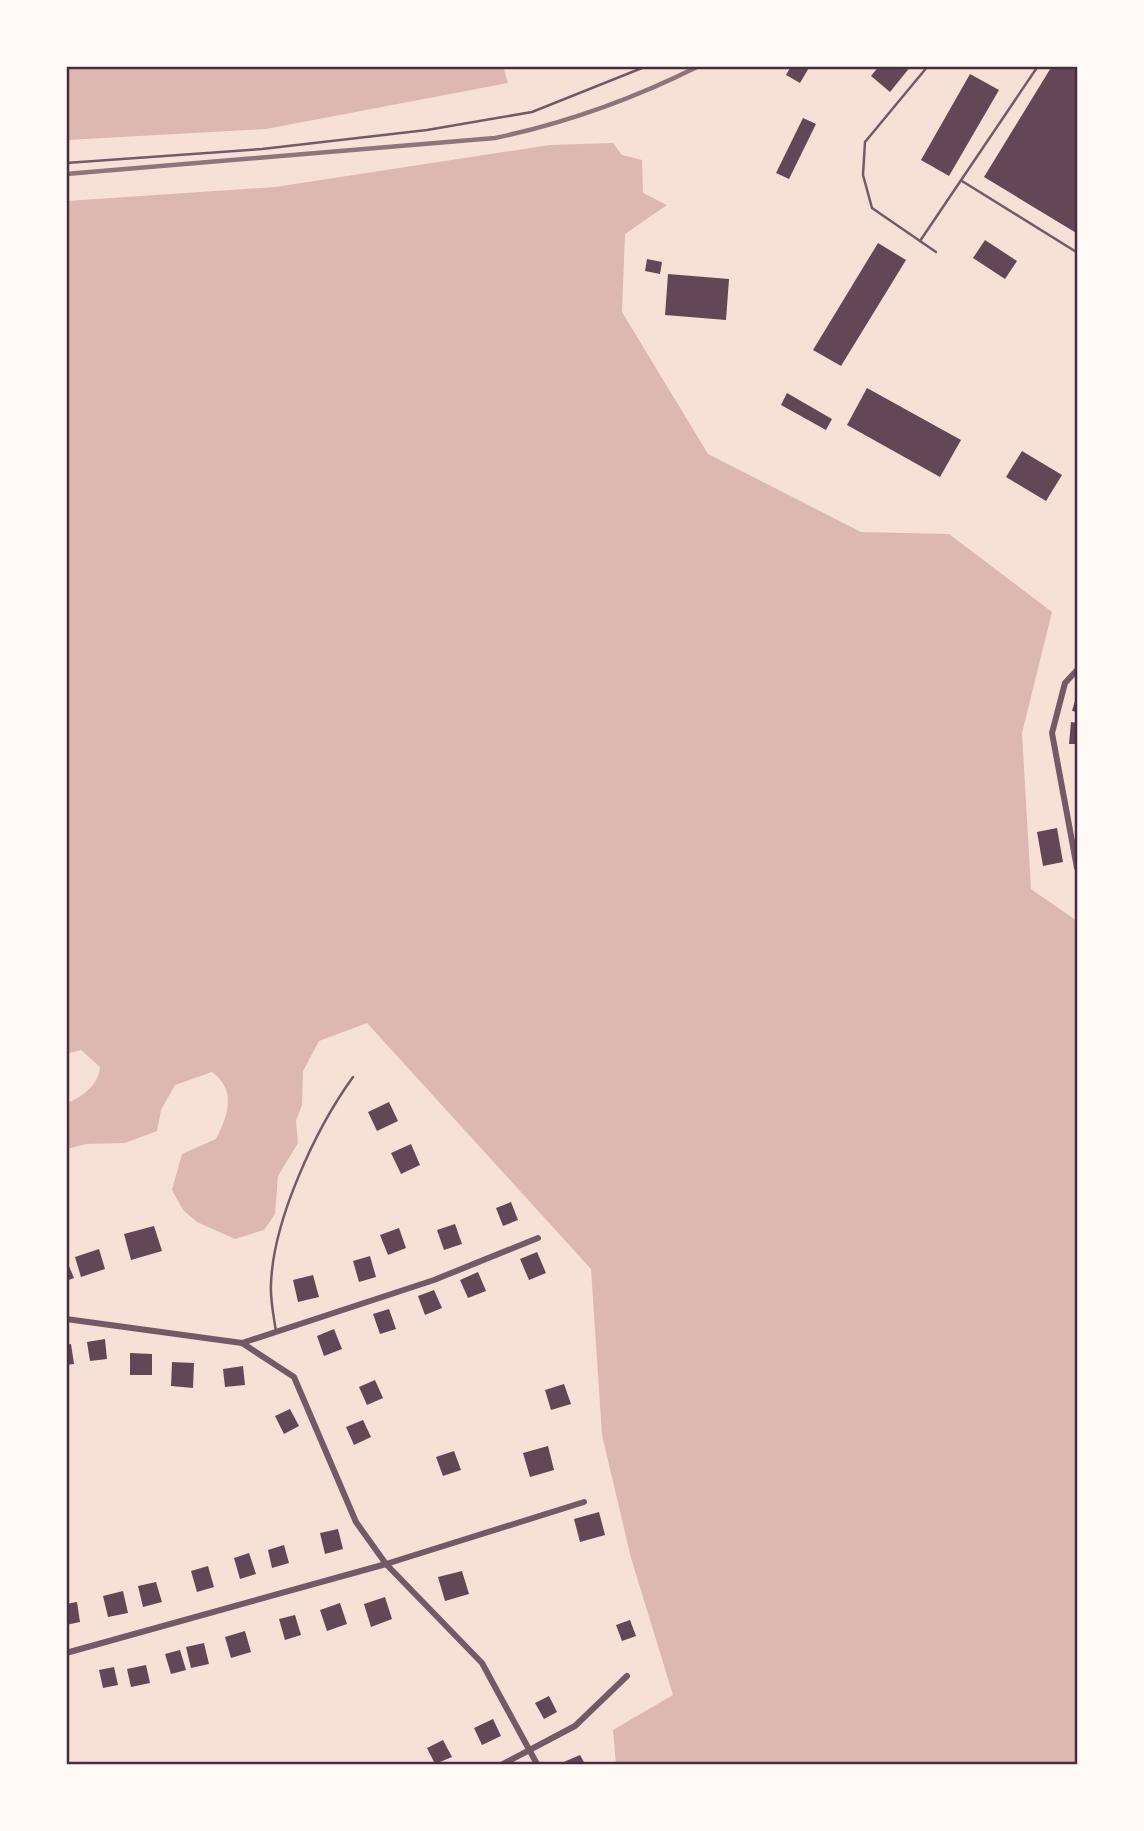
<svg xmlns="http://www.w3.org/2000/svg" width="1144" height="1831" font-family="Commissioner,sans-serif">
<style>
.water{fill:#dcb8b0}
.building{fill:#644757}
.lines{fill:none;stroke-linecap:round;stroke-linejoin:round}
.service{stroke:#755966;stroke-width:2.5}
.minor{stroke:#755966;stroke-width:6}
.rail{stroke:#8f747c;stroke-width:4.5}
.neatline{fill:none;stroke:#4a2c40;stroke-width:2.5}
</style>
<rect width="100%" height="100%" fill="#f7e1d7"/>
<!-- water -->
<g class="water">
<polygon points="503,66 508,83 266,129 67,140 67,67"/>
<path d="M613,143L622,155L642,160L643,193L667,205L625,234L622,312L708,454L861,532L949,534L1052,612L1022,733L1031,889L1077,921V1764H616L613,1730L673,1695L631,1558L602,1435L591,1269L367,1023L319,1041L303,1071L302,1105L296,1121L298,1143L278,1176L275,1214L264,1230L235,1239L197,1222L183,1210L172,1190L182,1154L216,1139C228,1116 237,1090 212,1072L175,1085L161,1110L157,1131L125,1143L86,1144L67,1149V1103C82,1097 99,1085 100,1067L81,1050L66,1054L67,201L275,187L550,145Z"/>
</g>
<!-- building -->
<g class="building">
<polygon points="791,66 810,66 800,83 786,75"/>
<polygon points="879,66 911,66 890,92 871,76"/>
<polygon points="1052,66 1078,66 1078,234 984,177"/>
<polygon points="970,74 999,90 949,176 921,160"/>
<polygon points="803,118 816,124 789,179 776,173"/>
<polygon points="985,240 1017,261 1005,279 973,258"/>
<polygon points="878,243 906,260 841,366 813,350"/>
<polygon points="647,259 662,262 660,274 645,271"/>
<polygon points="668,274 729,279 726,320 665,315"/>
<polygon points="867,388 961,440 940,477 847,425"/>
<polygon points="787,393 832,419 826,430 781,405"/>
<polygon points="1022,451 1062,475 1046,501 1006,477"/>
<polygon points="1077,694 1078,695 1078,712 1072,711"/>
<polygon points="1071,722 1078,723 1078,744 1069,744"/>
<polygon points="1057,828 1063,862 1043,866 1037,832"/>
<polygon points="389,1102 398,1121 377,1131 368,1112"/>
<polygon points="411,1144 420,1165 401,1174 391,1153"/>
<polygon points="511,1202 518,1220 503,1226 496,1208"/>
<polygon points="455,1224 462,1244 444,1250 437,1230"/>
<polygon points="154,1226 162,1251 131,1260 124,1234"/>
<polygon points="399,1228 406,1248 388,1255 380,1235"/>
<polygon points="99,1249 105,1269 81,1277 75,1257"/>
<polygon points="537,1252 546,1273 529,1280 520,1259"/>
<polygon points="370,1256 376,1277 359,1282 353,1261"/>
<polygon points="66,1259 74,1278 66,1281"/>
<polygon points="478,1272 486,1291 468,1298 460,1280"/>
<polygon points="313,1275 319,1297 298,1302 293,1280"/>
<polygon points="434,1290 442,1308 425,1315 418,1296"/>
<polygon points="389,1309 396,1329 380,1334 373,1314"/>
<polygon points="334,1329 342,1349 324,1356 317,1336"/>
<polygon points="105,1339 107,1359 90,1361 87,1342"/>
<polygon points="71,1344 74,1364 66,1365 66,1345"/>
<polygon points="130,1353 152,1354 152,1375 130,1375"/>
<polygon points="172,1362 194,1363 193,1388 171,1386"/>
<polygon points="243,1366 245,1385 225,1387 223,1369"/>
<polygon points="375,1380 383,1398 367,1405 359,1387"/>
<polygon points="564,1384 571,1404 551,1410 545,1390"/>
<polygon points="290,1409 299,1426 284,1434 275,1416"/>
<polygon points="363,1420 371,1437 354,1445 346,1427"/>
<polygon points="548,1446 554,1470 530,1477 523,1453"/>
<polygon points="454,1451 461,1470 443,1476 436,1457"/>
<polygon points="599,1512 605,1535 580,1542 574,1519"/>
<polygon points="338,1529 343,1549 325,1554 320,1533"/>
<polygon points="284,1545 289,1563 272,1568 268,1550"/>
<polygon points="249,1553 256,1574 240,1579 234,1558"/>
<polygon points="208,1566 214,1587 197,1592 191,1571"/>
<polygon points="462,1571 469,1594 445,1601 438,1577"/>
<polygon points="156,1582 162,1602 143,1607 138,1586"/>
<polygon points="123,1591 128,1613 108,1617 103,1596"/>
<polygon points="385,1597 392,1619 371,1627 364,1604"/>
<polygon points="77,1602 80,1622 66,1625 66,1604"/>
<polygon points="340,1603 347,1624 327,1631 320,1610"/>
<polygon points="295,1615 301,1635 285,1640 279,1619"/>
<polygon points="630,1620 636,1636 622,1641 616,1625"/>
<polygon points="245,1631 251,1652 231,1658 225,1637"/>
<polygon points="204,1643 209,1664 191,1668 186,1647"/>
<polygon points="180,1650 186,1670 171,1674 165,1654"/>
<polygon points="146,1665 150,1683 131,1687 127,1669"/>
<polygon points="114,1667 118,1685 103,1688 99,1670"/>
<polygon points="549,1696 557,1712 544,1719 535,1703"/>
<polygon points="493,1719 501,1736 482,1745 474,1728"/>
<polygon points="443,1740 452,1757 435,1764 427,1748"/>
<polygon points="580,1755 585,1764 559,1764"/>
</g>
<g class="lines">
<!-- service -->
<g class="service">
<polyline points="928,66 865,142 863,175 872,208 936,252"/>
<polyline points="66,163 262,149 427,130 532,112 647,66"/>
<polyline points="962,181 1078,253"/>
<polyline points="920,241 1038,66"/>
<path d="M276,1332C274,1317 270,1300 271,1284C273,1220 316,1128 353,1077"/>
</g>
<!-- minor -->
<g class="minor">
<polyline points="1077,868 1052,733 1065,683 1078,669"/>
<polyline points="66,1319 242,1343 434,1280 538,1238"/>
<polyline points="242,1343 294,1377 356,1522 386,1564 482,1663 537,1764"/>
<polyline points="66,1653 386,1564 584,1502"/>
<polyline points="503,1764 575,1726 627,1676"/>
</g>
<!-- rail -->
<path class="rail" d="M66,174L495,138C567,123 633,99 699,66"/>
</g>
<!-- border -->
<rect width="1144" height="1831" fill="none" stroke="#fffaf5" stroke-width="136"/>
<rect x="68" y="68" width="1008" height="1695" class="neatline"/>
</svg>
